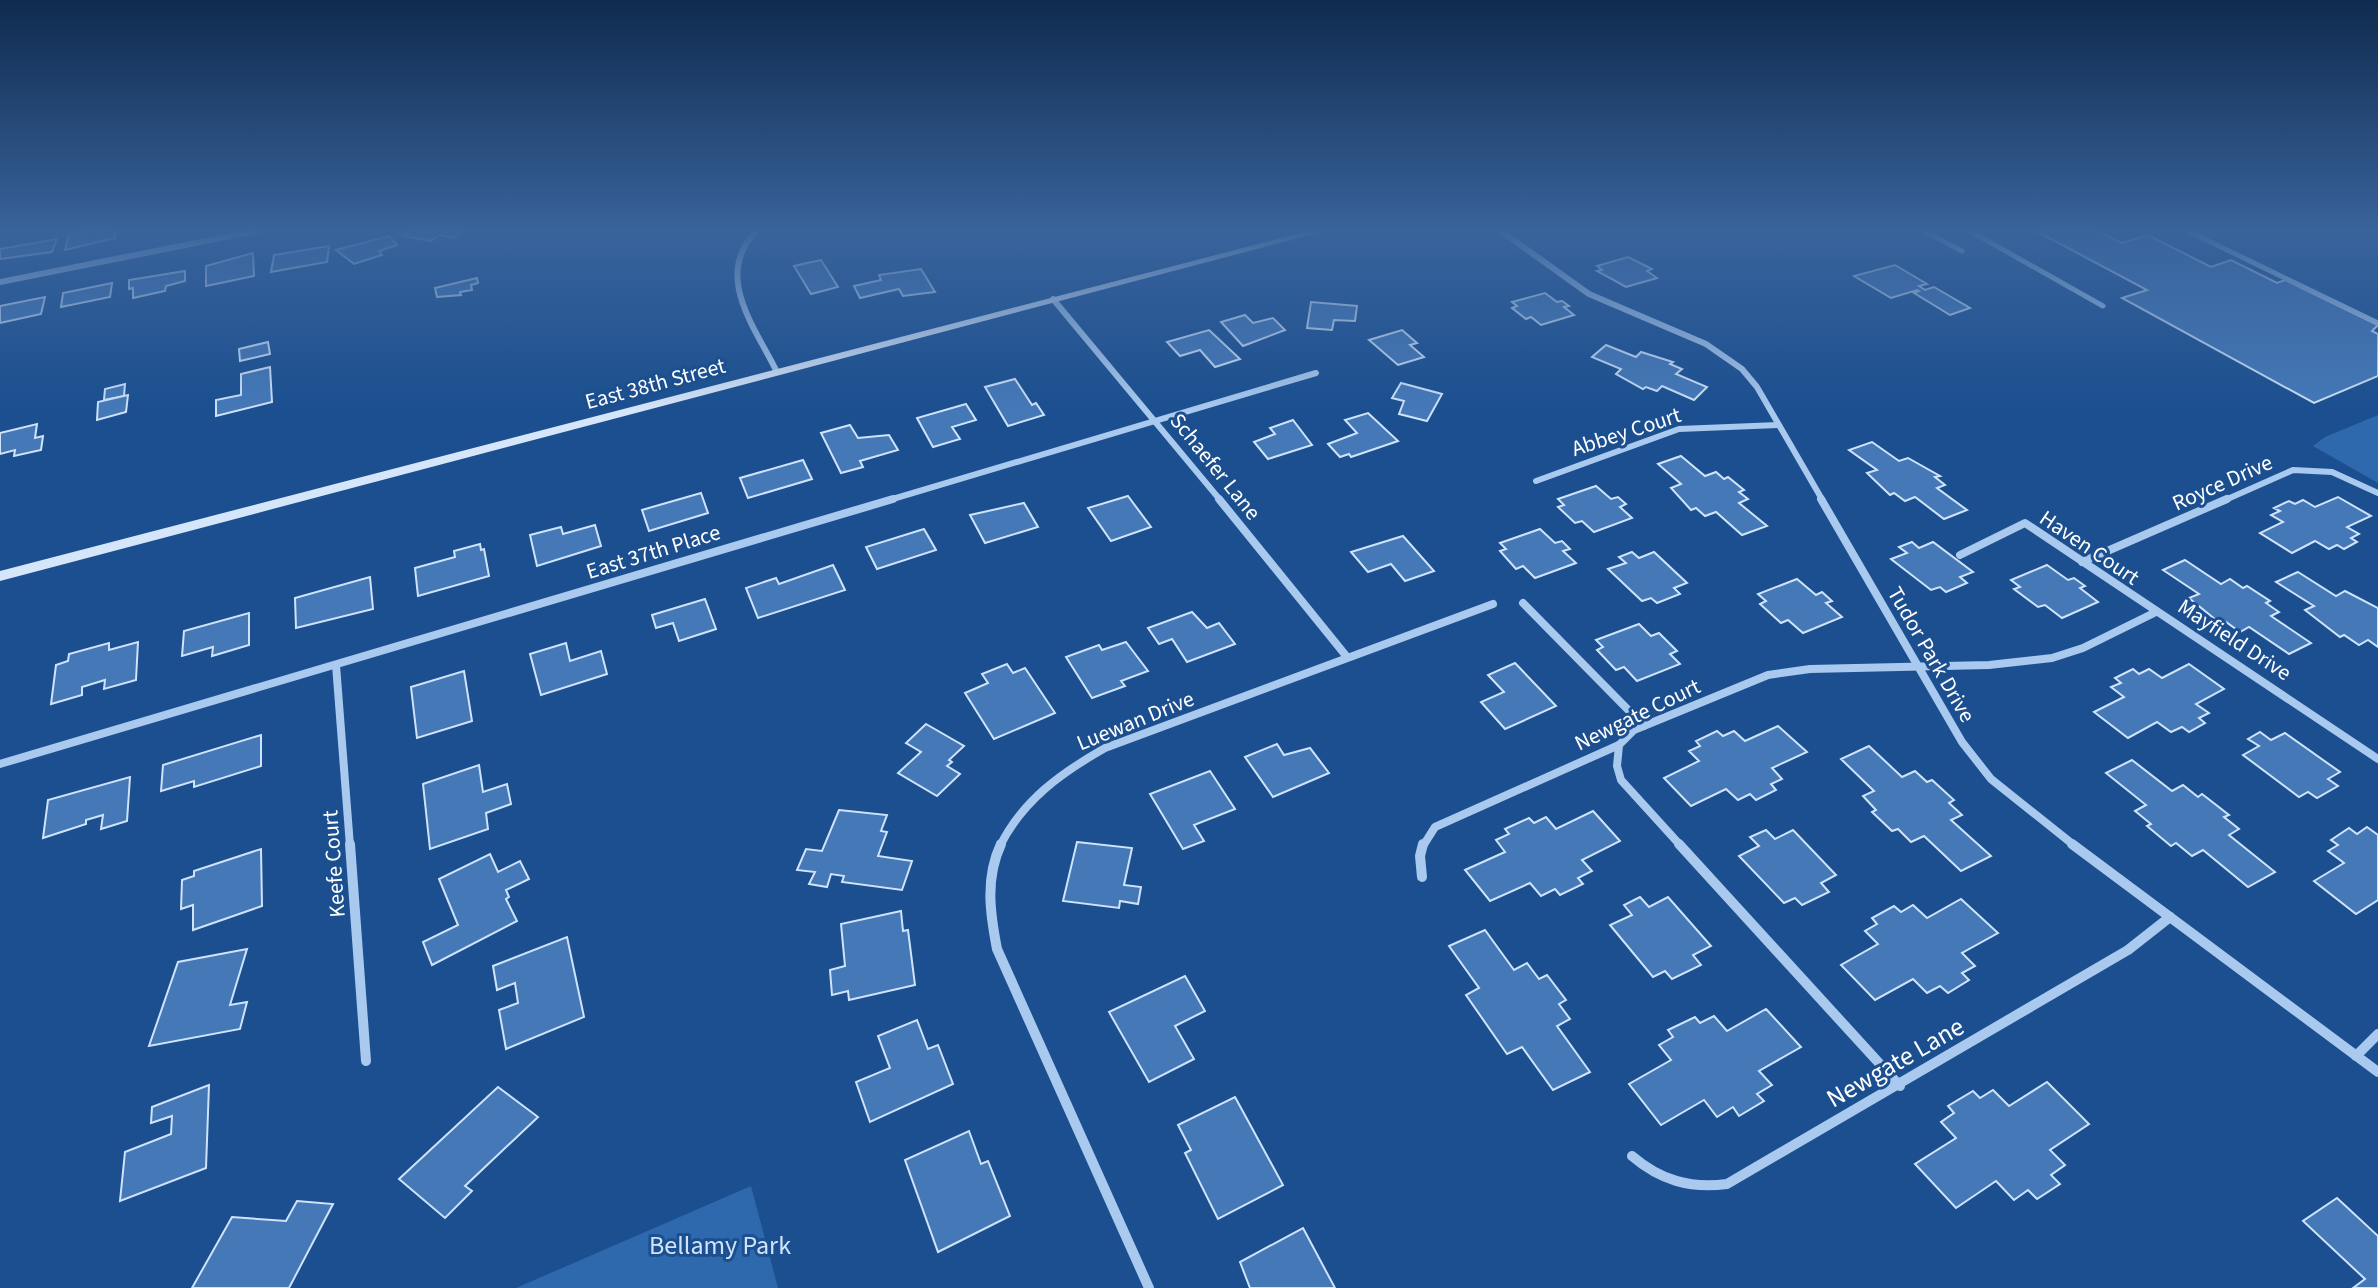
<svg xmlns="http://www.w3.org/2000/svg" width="2378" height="1288" font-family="'Source Sans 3',sans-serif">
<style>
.green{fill:#2e69ad}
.building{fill:#4478b7;stroke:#cfe3fa;stroke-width:2}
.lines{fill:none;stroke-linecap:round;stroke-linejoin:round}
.service{stroke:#a9c9ee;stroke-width:5}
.minor-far2{stroke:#a9c9ee;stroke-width:6}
.minor-far1{stroke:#a9c9ee;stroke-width:8}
.minor{stroke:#a9c9ee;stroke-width:10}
.secondary{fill:#d6e6fa;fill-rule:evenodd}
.labels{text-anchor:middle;stroke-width:6;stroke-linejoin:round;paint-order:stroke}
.street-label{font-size:22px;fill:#fff;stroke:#1b4f8f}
.near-street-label{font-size:26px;fill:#fff;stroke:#1b4f8f}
.near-park-label{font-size:26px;fill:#cfe3fa;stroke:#1b4f8f}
</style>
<rect width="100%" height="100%" fill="#1b4f8f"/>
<!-- green -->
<g class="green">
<polygon points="2378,415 2378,483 2313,446 2325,437"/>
<polygon points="751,1186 778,1288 516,1288"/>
</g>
<!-- building -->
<g class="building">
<polygon points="84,231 116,231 115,238 65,250 69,234"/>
<polygon points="410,231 463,231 453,238 439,235 431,241 402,236"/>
<polygon points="2036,231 2097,231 2122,243 2148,235 2211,267 2231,260 2277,283 2285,280 2378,325 2372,331 2378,334 2378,376 2314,403 2122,298 2147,290"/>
<polygon points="389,236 397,245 379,251 382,255 354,264 336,250"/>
<polygon points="57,239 52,252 0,259 0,249"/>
<polygon points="329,246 327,262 271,272 274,255"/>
<polygon points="253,253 254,276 206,286 206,266"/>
<polygon points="1628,257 1652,269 1647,271 1657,278 1626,287 1597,271 1602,270 1597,266"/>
<polygon points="821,260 838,287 811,294 794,266"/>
<polygon points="1895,265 1927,284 1919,286 1925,290 1934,287 1970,308 1950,315 1914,293 1919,291 1917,290 1891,298 1854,276"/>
<polygon points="921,269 935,292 903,296 899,289 860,298 854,286 881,280 879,275"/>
<polygon points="185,271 185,281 166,286 165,291 133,298 133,288 129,289 129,280"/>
<polygon points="477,278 478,283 471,285 472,290 460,292 461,295 437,297 435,288"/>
<polygon points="112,283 110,297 61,307 63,293"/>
<polygon points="1545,293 1557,302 1562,301 1569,306 1564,307 1574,315 1541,325 1531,317 1526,319 1512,308 1517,306 1512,302"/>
<polygon points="45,297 41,314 0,323 0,306"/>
<polygon points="1311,302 1357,306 1355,321 1334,320 1332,330 1307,328"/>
<polygon points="1245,315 1253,323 1273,318 1285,330 1243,346 1221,322"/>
<polygon points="1209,330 1240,359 1215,367 1200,350 1180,356 1167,342"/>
<polygon points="1402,330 1417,343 1410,345 1424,357 1398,365 1369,340"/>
<polygon points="268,342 270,354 240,361 239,349"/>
<polygon points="1606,345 1636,357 1641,352 1673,362 1670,364 1682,369 1676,374 1707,387 1694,400 1662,386 1657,391 1646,387 1643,389 1616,374 1621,369 1592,357"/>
<polygon points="270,367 272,402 216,416 216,400 241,395 241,374"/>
<polygon points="1015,379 1032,405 1036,403 1044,415 1008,426 985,387"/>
<polygon points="1401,383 1442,394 1427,421 1399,414 1404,401 1392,398"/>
<polygon points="125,384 124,396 104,400 105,389"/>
<polygon points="128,395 126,412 97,420 98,402"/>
<polygon points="966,404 976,420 952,427 960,439 933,447 917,418"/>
<polygon points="1368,413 1398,441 1351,457 1349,454 1340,457 1328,444 1357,433 1345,420"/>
<polygon points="1293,420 1312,445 1268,459 1254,442 1275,434 1270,428"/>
<polygon points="37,424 35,438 43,436 41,450 14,456 15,450 0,454 0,433"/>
<polygon points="850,425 858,438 889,435 898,450 860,461 863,467 841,473 821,433"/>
<polygon points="1872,442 1899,461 1908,458 1940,476 1935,477 1945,485 1937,488 1967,510 1944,519 1915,497 1905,501 1894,493 1890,495 1867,473 1877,470 1849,450"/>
<polygon points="1681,456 1705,476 1716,472 1724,479 1728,477 1744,490 1739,492 1748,499 1739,503 1767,526 1742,535 1716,512 1705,516 1696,508 1691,510 1671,488 1681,484 1658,464"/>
<polygon points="803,460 812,479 748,498 740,478"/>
<polygon points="1596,486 1611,499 1618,497 1626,504 1620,507 1632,518 1594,532 1582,521 1575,523 1558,507 1564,505 1558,499"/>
<polygon points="701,493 708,513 649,531 642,510"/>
<polygon points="1128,496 1151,527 1111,541 1088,508"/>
<polygon points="2338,497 2371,516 2347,527 2359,534 2351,538 2357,542 2344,549 2337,545 2329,549 2315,541 2292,553 2260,533 2283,522 2271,515 2280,511 2274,508 2289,501 2295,504 2303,500 2315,507"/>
<polygon points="1024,503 1038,527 985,543 970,515"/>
<polygon points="595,525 601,546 537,566 530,535 561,527 563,534"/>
<polygon points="924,529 936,550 877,569 866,547"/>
<polygon points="1540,529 1555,543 1562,541 1570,549 1563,551 1576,563 1535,578 1523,566 1516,569 1500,551 1506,549 1500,543"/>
<polygon points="1403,536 1434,571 1405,581 1391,564 1368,572 1351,552"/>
<polygon points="1912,542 1919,548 1933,542 1973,572 1960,577 1967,583 1946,592 1940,587 1931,590 1891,559 1907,553 1899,547"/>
<polygon points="480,544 481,550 484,549 489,576 418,596 415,568 455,557 454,551"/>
<polygon points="1632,552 1639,558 1654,552 1687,583 1674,588 1680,594 1657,603 1651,598 1642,601 1608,569 1626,563 1619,557"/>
<polygon points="2185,560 2221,584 2230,579 2243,588 2247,586 2270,601 2266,603 2279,612 2271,616 2311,643 2289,654 2249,627 2240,632 2226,622 2221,624 2189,598 2199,594 2163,570"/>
<polygon points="833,565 845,590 758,618 746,588 776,578 779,584"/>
<polygon points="2047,565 2068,580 2074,578 2085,586 2080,588 2098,602 2062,618 2045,605 2038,607 2014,589 2020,587 2011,580"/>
<polygon points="2298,572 2336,596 2345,591 2378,608 2378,647 2368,640 2359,645 2344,635 2340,637 2305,610 2314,606 2276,582"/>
<polygon points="370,577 373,609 296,628 295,598"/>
<polygon points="1797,579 1816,595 1822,592 1832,601 1826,603 1842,617 1803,633 1788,620 1781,623 1760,604 1766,601 1758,594"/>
<polygon points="705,599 716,629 679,641 673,623 656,628 652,615"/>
<polygon points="1192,612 1207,628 1219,623 1235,644 1187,662 1172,639 1159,644 1148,628"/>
<polygon points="249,613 249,645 212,656 213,647 182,656 184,631"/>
<polygon points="1639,624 1651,636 1659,633 1677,651 1670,654 1680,664 1637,681 1624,667 1616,670 1597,650 1603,647 1596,640"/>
<polygon points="138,642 136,680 104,689 105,680 82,687 82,695 51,704 56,665 68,661 69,654 109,643 109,650"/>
<polygon points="1126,642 1148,671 1121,681 1125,686 1092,698 1066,657 1099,645 1102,650"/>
<polygon points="566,643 570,661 601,651 607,674 541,695 530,654"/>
<polygon points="1515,663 1556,706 1505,729 1481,702 1504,692 1488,675"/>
<polygon points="1007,664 1013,673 1025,668 1055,713 994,739 965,693 988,683 982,674"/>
<polygon points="2189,664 2224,689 2196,704 2209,713 2199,718 2205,723 2189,732 2182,727 2171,732 2157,722 2128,738 2094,712 2124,697 2111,687 2121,683 2115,678 2133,669 2139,674 2149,669 2162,678"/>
<polygon points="464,671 472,721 417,738 411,687"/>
<polygon points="926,724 964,746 949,760 952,762 947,766 960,774 937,796 898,773 921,752 906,743"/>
<polygon points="1778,726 1807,752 1772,768 1782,779 1771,784 1776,790 1756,800 1750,794 1738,800 1726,789 1691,806 1664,778 1699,761 1689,751 1700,746 1696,741 1717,731 1723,736 1734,731 1745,741"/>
<polygon points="2260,732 2271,740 2285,733 2340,772 2328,779 2338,786 2317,798 2308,792 2299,797 2243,755 2259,746 2248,739"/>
<polygon points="261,735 261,766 194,787 194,781 161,791 163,765"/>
<polygon points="1277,744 1284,755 1310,748 1329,773 1273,797 1245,757"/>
<polygon points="1869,746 1902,777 1915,771 1927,782 1932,780 1954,800 1949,803 1962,815 1951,820 1991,856 1961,871 1924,836 1911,842 1898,829 1892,831 1872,812 1876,810 1863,796 1874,791 1841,759"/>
<polygon points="2132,760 2172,791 2183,785 2198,797 2202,794 2229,815 2224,817 2239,829 2229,835 2275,872 2248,887 2203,850 2192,856 2176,843 2171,846 2147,826 2151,824 2135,811 2146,805 2106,773"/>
<polygon points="479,765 483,792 507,784 511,804 486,813 488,829 430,849 423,784"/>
<polygon points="1210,771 1235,809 1194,825 1204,841 1183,849 1150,794"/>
<polygon points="130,777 127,821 101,829 103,815 86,820 86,824 43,838 48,800"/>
<polygon points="839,810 887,815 881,831 887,832 878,856 912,861 902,890 842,882 844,876 831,874 827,887 809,884 815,872 797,870 806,849 822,851"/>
<polygon points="1593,811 1620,841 1582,860 1592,871 1578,878 1583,884 1560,895 1555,889 1541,896 1530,883 1490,901 1465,870 1505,852 1496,840 1509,834 1505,829 1529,818 1534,823 1546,817 1556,829"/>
<polygon points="2367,827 2378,835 2378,900 2356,914 2314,881 2344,863 2328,851 2338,845 2331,840 2349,828 2357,834"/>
<polygon points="1766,830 1775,839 1793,830 1836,875 1821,883 1829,892 1802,905 1795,898 1784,903 1739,856 1759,846 1750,837"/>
<polygon points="1077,842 1132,848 1124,885 1141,887 1138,904 1120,901 1119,908 1063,901"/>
<polygon points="261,849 262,906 193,930 193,905 181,909 182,880 194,876 194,871"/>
<polygon points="490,854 498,872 520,861 529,879 506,890 509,897 506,899 517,921 432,965 423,942 458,925 439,879"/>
<polygon points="1640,897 1649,907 1668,897 1711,946 1693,955 1701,965 1672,979 1665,971 1653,977 1610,925 1632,915 1624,905"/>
<polygon points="1961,899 1998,933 1962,953 1975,966 1962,973 1969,980 1948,993 1940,986 1927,993 1913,979 1875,1000 1841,965 1878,944 1865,931 1877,924 1872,918 1894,906 1901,912 1913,905 1927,918"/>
<polygon points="901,911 903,931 908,930 915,985 849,1000 848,991 832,995 830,970 845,966 841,924"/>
<polygon points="1485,930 1514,970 1527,963 1539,979 1547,975 1566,1000 1559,1004 1570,1019 1557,1026 1590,1072 1553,1090 1522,1047 1507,1054 1466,995 1479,988 1449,946"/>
<polygon points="567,937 584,1017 506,1049 499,1010 518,1003 515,983 497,990 493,966"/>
<polygon points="247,949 230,1005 247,1002 240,1029 149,1046 178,962"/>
<polygon points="1185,976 1205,1011 1175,1026 1194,1059 1149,1082 1109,1012"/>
<polygon points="1766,1009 1801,1047 1759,1071 1772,1085 1757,1094 1764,1101 1739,1116 1733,1107 1717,1117 1704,1100 1661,1125 1629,1084 1671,1060 1659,1045 1673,1037 1668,1030 1695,1017 1700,1023 1714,1016 1727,1031"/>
<polygon points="917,1020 928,1049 938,1045 953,1084 870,1122 856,1082 890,1068 878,1036"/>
<polygon points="2047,1082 2089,1124 2050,1150 2065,1165 2051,1175 2060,1184 2037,1199 2028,1190 2014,1200 1996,1181 1956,1208 1915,1164 1956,1138 1941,1122 1954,1113 1948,1106 1973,1091 1980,1098 1993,1090 2009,1106"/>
<polygon points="209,1085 206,1168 120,1201 125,1152 171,1134 172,1116 151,1123 152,1107"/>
<polygon points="498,1087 538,1117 465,1186 472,1191 445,1218 399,1179"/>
<polygon points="1235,1097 1283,1185 1218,1219 1185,1153 1191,1150 1178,1125"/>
<polygon points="969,1131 981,1164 988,1161 1010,1216 938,1252 905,1160"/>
<polygon points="2337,1198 2378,1236 2378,1288 2353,1288 2365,1279 2303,1221"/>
<polygon points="297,1201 333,1204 289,1288 192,1288 232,1217 286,1221"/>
<polygon points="1303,1228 1335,1288 1250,1288 1240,1262"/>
</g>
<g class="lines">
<!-- service -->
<g class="service">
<polyline points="1924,231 1962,251"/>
<polyline points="1970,231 2103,306"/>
<polyline points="2188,231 2378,323"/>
</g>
<!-- minor-far2 -->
<g class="minor-far2">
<path d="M756,231C713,276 755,327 777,372"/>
<polyline points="1501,231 1589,294 1706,344 1742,369 1757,387 1823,501"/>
<polyline points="0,282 256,231"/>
<polyline points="1053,299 1221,501"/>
<polyline points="1536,481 1679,429 1778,425"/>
<polyline points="886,501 1316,373"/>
<polyline points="2223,501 2293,470 2332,472 2378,493"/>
</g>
<!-- minor-far1 -->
<g class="minor-far1">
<polyline points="1219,499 1347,657"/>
<polyline points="1821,499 1962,742 1991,779 2075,846"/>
<polyline points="1960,555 2025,523 2378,759"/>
<polyline points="2082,562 2227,499"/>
<polyline points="1523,603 1644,726"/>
<polyline points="336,665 350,846"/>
<polyline points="1619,745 1617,766 1621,780 1681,846"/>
<polyline points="0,764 893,499"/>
<path d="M1000,846C1023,800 1061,773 1105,748L1493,604"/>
<polyline points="1423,846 1435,827 1619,745 1634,730 1768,675 1810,669 1989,665 2052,658 2083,648 2156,612"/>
</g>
<!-- minor -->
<g class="minor">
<polyline points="350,844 366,1061"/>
<path d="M1001,844C985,878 990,913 997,949L1149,1288"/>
<polyline points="1679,844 1900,1086"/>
<polyline points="2072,844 2378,1072"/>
<polyline points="1422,877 1420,856 1423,844"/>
<polyline points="2356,1056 2378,1034"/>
<path d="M1632,1156C1660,1180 1690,1189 1727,1184L2128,950L2170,917"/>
</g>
<!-- secondary -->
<polygon class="secondary" points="1308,231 1325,231 0,581 0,571"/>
</g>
<!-- sky -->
<linearGradient id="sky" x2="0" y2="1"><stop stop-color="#0f2b4f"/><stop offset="0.56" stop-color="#39639b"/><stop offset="1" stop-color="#39639b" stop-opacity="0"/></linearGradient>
<rect width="2378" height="411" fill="url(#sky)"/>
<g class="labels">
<!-- street labels -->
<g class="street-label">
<text transform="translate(655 383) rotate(-15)" y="8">East 38th Street</text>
<text transform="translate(1626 431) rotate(-18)" y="8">Abbey Court</text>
<text transform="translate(1216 466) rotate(51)" y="8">Schaefer Lane</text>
<text transform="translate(2222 482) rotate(-24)" y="8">Royce Drive</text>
<text transform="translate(2090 547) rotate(34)" y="8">Haven Court</text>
<text transform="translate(653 551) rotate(-17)" y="8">East 37th Place</text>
<text transform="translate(2235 639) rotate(33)" y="8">Mayfield Drive</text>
<text transform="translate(1932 654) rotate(60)" y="8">Tudor Park Drive</text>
<text transform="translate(1637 714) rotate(-26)" y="8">Newgate Court</text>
<text transform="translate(1135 720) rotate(-22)" y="8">Luewan Drive</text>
<text transform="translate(333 864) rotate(-94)" y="8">Keefe Court</text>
</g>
<!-- near-street labels -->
<g class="near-street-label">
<text transform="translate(1895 1062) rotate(-30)" y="9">Newgate Lane</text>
</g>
<!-- near-park labels -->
<g class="near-park-label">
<text x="720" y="1254">Bellamy Park</text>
</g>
</g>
</svg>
